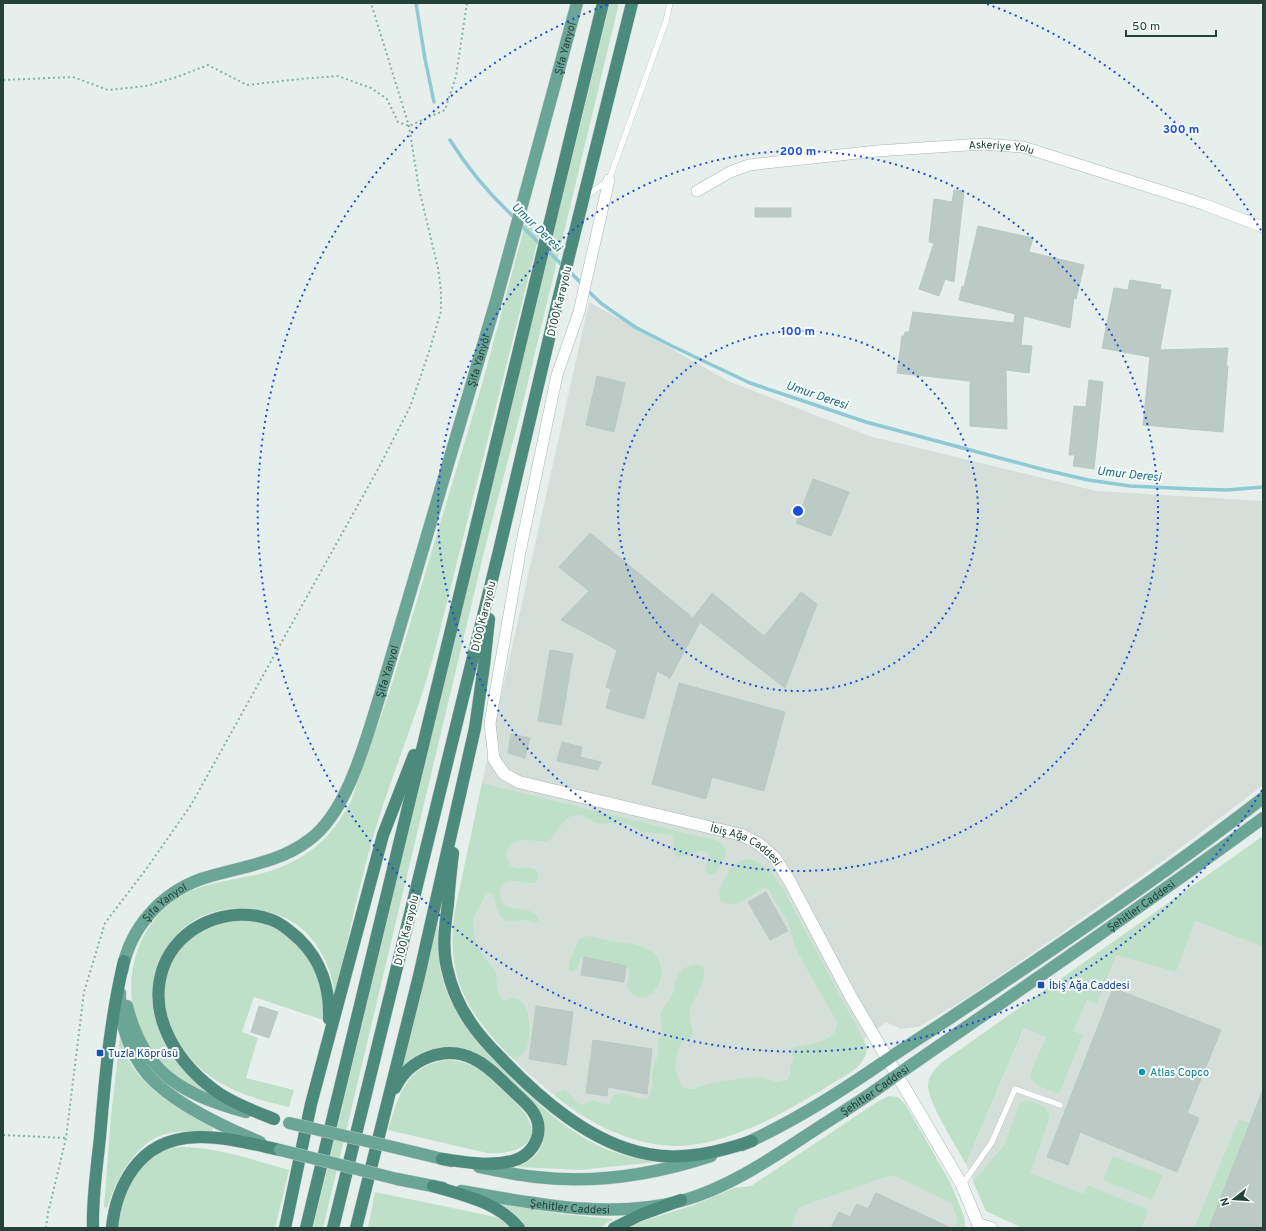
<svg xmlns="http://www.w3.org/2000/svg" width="1266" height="1231" font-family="Overpass,sans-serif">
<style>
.built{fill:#d4dfda}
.green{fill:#bfe0c8}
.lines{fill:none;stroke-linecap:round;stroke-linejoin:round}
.stream{stroke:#8ec9d4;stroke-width:3.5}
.building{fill:#bbcac4;stroke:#b8c9c2}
.service-casing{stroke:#a8b8b2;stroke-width:6}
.minor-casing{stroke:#a8b8b2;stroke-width:12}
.tertiary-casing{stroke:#a8b8b2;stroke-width:13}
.primary-casing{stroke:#c2cac8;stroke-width:13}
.trunk-casing{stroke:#c2cac8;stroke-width:13}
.path{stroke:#86b3a5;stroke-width:2;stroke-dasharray:2 3;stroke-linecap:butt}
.service{stroke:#fff;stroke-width:5.5}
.minor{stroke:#fff;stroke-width:11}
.tertiary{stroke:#fff;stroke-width:12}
.primary{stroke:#6aa596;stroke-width:12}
.trunk{stroke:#4c8a7c;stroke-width:12}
.primary-bridge-casing{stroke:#c2cac8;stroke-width:13;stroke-linecap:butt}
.primary-bridge{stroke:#6aa596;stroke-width:12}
.ring{fill:none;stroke:#1d4ed8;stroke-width:2;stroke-dasharray:2 4}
.transit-dot{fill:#1a4fb4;stroke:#f7fbf9;stroke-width:1.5}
.culture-dot{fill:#0f9aa8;stroke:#f7fbf9;stroke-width:1.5}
.labels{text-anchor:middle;stroke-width:4;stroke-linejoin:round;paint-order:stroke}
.street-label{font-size:11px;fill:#24423a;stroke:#f7fbf9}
.transit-label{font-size:11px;fill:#164399;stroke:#f7fbf9;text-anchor:start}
.culture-label{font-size:11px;fill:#0d838f;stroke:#f7fbf9;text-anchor:start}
.water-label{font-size:12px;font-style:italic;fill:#1c6f80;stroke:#f7fbf9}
.centre{fill:#1d4ed8;stroke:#f7fbf9;stroke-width:2}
.ring-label{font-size:12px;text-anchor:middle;font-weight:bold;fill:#1d4ed8;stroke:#f7fbf9;stroke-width:4;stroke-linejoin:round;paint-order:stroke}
</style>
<rect width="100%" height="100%" fill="#e6efeb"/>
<!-- built -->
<g class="built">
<polygon points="589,302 728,381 869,436 1097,491 1263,501 1263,785 1175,852 1060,934 967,998 918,1027 901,1029 886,1022 864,1039 867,1047 866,1054 862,1062 856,1069 837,1080 790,1108 754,1127 706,1143 687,1145 673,1146 646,1142 606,1129 578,1113 549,1091 521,1067 480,1022 463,993 454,959 453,928 455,911 483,778"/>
<polygon points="1195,921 1263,947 1263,1228 1023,1228 986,1211 966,1164 1030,1015 1104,951"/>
<polygon points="905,1104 950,1182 964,1217 965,1228 699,1228"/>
</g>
<!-- green -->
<g class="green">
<polygon points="610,3 619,3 522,407 486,544 323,1228 313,1228 483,522"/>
<path d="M526,221L539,235L434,654C418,713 394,769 376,827C359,883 348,940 335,996C332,968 319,941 296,924C286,917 274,913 262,911C213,899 166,926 154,977C149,1002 155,1028 168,1049C179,1067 205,1085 221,1099C209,1094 196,1089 185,1083C173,1077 152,1056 146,1045C141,1038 135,1017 133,1008C124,958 149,906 198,888C227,878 258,878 286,865C317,851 335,831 351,801L391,687L483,381Z"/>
<path d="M482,783L714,840C734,848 724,860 715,874L710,875L705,870L709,857L707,852C696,847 688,858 677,857C669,848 676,844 672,835L642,832L632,826L619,822L601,824L595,823L584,816L579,815L571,816L565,820L550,840C537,845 520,833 510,846C507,849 506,854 507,858C508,862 510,866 514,868C520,871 537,863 538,875C538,878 536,881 535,883C526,884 518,880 510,881C506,882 502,884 500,888C499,890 500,894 500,897C506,917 533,901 539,921L535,923C531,922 527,920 523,920C513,921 503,925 498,912C495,906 496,900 493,894L489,893L485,896L473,919V927L475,938L477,945L483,955L496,972L497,989L500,996L504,1001C532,986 534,1038 524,1053C521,1056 517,1058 513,1059C467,1013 445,978 455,911Z"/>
<path d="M1263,836V947L1195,921L1176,972L1116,955L1097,1004L1087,1000L1073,1031L1083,1035L1059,1094C1048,1089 1033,1087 1030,1075L1046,1037L1024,1028L966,1164C957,1148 928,1102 928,1086C928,1076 934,1070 941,1063Z"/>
<path d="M746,859C762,860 773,874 782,887L863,1039C867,1047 868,1053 862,1061C854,1073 837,1080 825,1088C782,1114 725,1147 673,1146C629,1144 589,1123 555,1096L556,1093L565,1090L578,1103L583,1105L593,1100L604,1104L610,1103C615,1084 632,1099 643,1099C645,1099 647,1098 649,1097L653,1084L652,1077L654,1066L658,1055V1040L663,1034C662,1030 660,1019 660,1015C661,1009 669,1002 672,996C674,991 674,986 676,981C679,969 691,962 703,966C708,984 694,995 690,1011C688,1018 692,1026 693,1033L691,1037L683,1041L678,1050L675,1066L679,1081L683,1087L687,1089H693L710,1083L744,1078L761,1077L777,1082L787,1080L790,1075L791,1065L794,1058L791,1053L792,1048L819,1042L829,1038L836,1030L837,1024L835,1018L816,986L796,949L788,923L774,900L770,891L767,888H762C753,894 744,903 732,904C707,908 725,872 735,864C738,862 743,861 746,859Z"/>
<path d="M246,920C251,921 256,921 261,922C301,934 329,979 323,1020L254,997L242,1032L258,1038L246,1078L294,1090L289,1107C258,1100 226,1091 201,1069C165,1037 147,982 185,944C195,934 208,926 222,923C229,921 238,921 246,920Z"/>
<path d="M438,921C438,943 437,965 445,987C452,1008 466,1025 480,1043C513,1082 555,1125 601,1147C619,1155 638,1159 657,1162L580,1170L518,1167C551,1152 549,1128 530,1100C525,1093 517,1087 511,1081C502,1073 494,1063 483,1057C465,1045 436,1044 416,1056C411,1059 407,1064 402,1068Z"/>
<path d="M592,936C599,938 606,940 613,941C626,944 636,942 649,950C676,965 654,1008 634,995C618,986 636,974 626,966L584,957L580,959L577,970L572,972L569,971V961L574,951L578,940L582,937Z"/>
<path d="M120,1037C123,1046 126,1057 132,1066C151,1094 184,1112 213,1128L212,1132C196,1131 178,1130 162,1135C133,1146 116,1180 107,1208L104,1207L111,1116Z"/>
<path d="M449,1060C459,1061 469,1063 478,1069C487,1075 521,1106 526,1115C545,1146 511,1155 487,1153L388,1130C399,1095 406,1064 449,1060Z"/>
<polygon points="889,1096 898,1097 905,1104 950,1182 964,1217 965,1228 956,1228 957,1217 951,1203 895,1176 886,1177 799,1207 791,1228 627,1228 646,1220 697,1204 734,1188 751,1186 877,1102"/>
<polygon points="1025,1101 1029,1101 1045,1107 1049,1115 1049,1120 1030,1173 1084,1194 1087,1185 1149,1210 1141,1228 1023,1228 986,1211 973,1182 1005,1144 1018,1107 1020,1103"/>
<polygon points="1239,1119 1250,1123 1209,1228 1194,1228"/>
<path d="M180,1147C217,1147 253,1160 289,1170L275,1228H118C120,1193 142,1150 180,1147Z"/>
<polygon points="1113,1156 1163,1175 1152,1200 1103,1180"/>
<polygon points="375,1192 496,1217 504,1222 511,1228 368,1228"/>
<polygon points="501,1204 561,1214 613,1219 600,1228 527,1228 519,1218"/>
</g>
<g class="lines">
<!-- stream -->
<g class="stream">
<polyline points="416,3 425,59 434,102"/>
<path d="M450,140C468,169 491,196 516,219"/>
<polyline points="520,224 541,245"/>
<polyline points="546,249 564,267"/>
<polyline points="569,271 583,285"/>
<polyline points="587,290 602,304 635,327 672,346 750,383 866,422 1041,469 1088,480 1130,486 1193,489 1227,490 1263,487"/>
</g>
</g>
<!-- building -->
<g class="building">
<polygon points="954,190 964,191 954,282 945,279 939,296 919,289 934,243 929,242 934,199 952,202"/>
<rect x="755" y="208" width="36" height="9"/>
<polygon points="978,226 1033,238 1029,252 1084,265 1076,299 1074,298 1070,328 1024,316 1021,345 1032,346 1029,373 1006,370 1007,429 970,426 970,381 897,373 902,336 904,336 905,332 909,332 913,312 1014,323 1015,314 959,300 962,286 964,287"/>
<polygon points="1130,280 1161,285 1160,289 1171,290 1160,350 1228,348 1226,366 1228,366 1223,432 1143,425 1150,357 1102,348 1114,288 1128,290"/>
<polygon points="597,376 625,383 614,432 586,425"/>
<polygon points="1089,380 1103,382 1094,469 1073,466 1075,455 1069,455 1074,406 1086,407"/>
<polygon points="813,479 849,492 831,536 796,523"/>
<polygon points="590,533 693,618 712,593 764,636 801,592 817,604 785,688 700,622 670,678 657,671 644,719 606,708 611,689 606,687 617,650 561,620 589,591 559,567"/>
<polygon points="550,650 573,654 561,725 538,721"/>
<polygon points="679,683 785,712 764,791 712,777 706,799 652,784"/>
<polygon points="511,734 530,738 525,758 508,753"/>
<polygon points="562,742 582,747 580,757 601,762 598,770 557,761"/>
<polygon points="766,892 788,931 770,940 748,902"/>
<polygon points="584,957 626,966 624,982 581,975"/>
<polygon points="1113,988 1221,1030 1187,1113 1199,1118 1177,1172 1080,1132 1068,1165 1047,1157"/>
<polygon points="259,1006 278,1012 269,1038 251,1032"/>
<polygon points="536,1006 573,1012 566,1065 529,1059"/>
<polygon points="593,1040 652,1049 647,1094 608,1087 607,1096 586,1093"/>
<polygon points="1262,1092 1263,1228 1209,1228 1250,1123"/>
<polygon points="876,1193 951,1228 831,1228 839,1212 850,1217 857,1204 868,1209"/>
</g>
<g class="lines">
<defs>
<g id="service">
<polyline points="1261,3 1263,5"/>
<polyline points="586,196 609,180 666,21 670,3"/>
<polyline points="962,1185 992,1142 1015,1089 1060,1105"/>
</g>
<g id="minor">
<path id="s1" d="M697,191L730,172L749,165L877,151L982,144L1023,147L1203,204L1263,227"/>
<polyline points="494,759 490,723 520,552 557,375 579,312 609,180"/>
</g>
<g id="tertiary">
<path id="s2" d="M494,759L504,774L519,782L742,835L759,844L775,858L789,880L851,997L962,1185L978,1224L991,1228"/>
</g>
<g id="primary">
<path id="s3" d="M122,971C130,928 160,894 201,879C237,867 278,864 309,840C348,812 366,739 380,695L496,301L577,3"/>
<path d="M120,993C119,1022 129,1053 148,1075C173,1103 226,1128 260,1142"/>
<path d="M127,1006C144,1074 182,1094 246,1112"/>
<path d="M742,1145C795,1121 840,1092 888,1059C911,1043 936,1028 959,1012C1062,944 1165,874 1263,798"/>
<polyline points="397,1148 451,1161"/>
<path d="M479,1167C498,1171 517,1175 536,1177C594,1184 656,1174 711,1156"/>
<polyline points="397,1179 443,1188"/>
<path id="s4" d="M461,1191C533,1203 608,1220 681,1201C725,1189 766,1162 804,1137C822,1125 840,1114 858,1102C874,1092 888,1081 904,1070C1024,987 1145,905 1263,818"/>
</g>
<g id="trunk">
<path d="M453,853C451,870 449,887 448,904C445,925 442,947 447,968C451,987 459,1006 471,1023C479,1035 490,1047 500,1057C539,1098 591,1144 648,1154C683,1161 719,1152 752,1141"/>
<path d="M395,1088C409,1059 445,1044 474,1059C489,1066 500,1079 512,1090C521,1099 535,1109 538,1123C541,1141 529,1157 512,1161C489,1167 465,1162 442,1159"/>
<path d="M274,1119C256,1112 237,1105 220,1094C180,1067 146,1018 163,968C178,925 230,904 272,920C283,924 291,932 299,939C321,960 330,989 329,1019"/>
<path d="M433,1186C463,1195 498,1202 519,1228"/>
<path d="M93,1228C92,1198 97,1167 100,1137C105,1078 110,1019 124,961"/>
<path d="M112,1228C114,1206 120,1187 133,1169C168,1120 230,1139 280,1150"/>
<polyline points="285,1228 311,1104 383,835 414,755"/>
<polyline points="306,1228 603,3"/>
<polyline points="333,1228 498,555 559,296 632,3"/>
<polyline points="356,1228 419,976 475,728 484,665 489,619"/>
<polyline points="614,1228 640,1215 681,1200"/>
</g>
</defs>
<!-- service casing -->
<use href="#service" class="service-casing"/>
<!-- minor casing -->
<use href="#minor" class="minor-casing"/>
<!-- tertiary casing -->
<use href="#tertiary" class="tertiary-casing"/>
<!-- primary casing -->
<use href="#primary" class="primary-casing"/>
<!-- trunk casing -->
<use href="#trunk" class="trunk-casing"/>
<!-- path -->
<g class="path">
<polyline points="3,80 73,77 108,90 146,86 177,77 208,65 247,85 300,79 338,76 371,88 387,99 398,122 409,126 445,110 456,76 467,3"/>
<polyline points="3,1135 66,1138"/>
<polyline points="46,1228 48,1213 66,1138 84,992 105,923 147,868 191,805 378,469 410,407 430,349 441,311 441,291 438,268 419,189 409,126 371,3"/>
</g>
<!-- service -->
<use href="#service" class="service"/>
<!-- minor -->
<use href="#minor" class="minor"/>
<!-- tertiary -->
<use href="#tertiary" class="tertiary"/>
<!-- primary -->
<use href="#primary" class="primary"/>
<!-- trunk -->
<use href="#trunk" class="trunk"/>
<defs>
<g id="primary-bridge">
<polyline points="289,1123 397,1148"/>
<polyline points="280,1150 397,1179"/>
</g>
</defs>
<!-- primary-bridge casing -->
<use href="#primary-bridge" class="primary-bridge-casing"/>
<!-- primary-bridge -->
<use href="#primary-bridge" class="primary-bridge"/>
</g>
<!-- distance rings -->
<g class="ring">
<circle cx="798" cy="511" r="180"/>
<circle cx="798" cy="511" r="360"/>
<path d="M1262 790A541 541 0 1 1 609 4M987 4A541 541 0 0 1 1262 232"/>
</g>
<!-- markers -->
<g class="transit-dot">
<rect x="1037" y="981" width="8" height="8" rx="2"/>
<rect x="96" y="1049" width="8" height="8" rx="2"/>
</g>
<circle class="culture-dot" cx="1142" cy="1072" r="4"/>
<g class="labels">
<!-- street labels -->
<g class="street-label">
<text dy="4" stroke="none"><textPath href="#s3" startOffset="1079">Şifa Yanyol</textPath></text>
<text dy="4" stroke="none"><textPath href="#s1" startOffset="312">Askeriye Yolu</textPath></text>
<text transform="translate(559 301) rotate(-76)" y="4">D100 Karayolu</text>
<text dy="4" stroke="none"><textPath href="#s3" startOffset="755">Şifa Yanyol</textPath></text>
<text transform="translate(483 616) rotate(-76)" y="4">D100 Karayolu</text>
<text dy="4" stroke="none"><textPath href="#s3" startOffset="431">Şifa Yanyol</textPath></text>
<text dy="4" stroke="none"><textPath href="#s2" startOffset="272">İbiş Ağa Caddesi</textPath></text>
<text dy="4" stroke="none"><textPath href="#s3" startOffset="83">Şifa Yanyol</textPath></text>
<text dy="4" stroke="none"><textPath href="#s4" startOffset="770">Şehitler Caddesi</textPath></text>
<text transform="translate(406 930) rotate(-76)" y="4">D100 Karayolu</text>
<text dy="4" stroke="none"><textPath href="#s4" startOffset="446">Şehitler Caddesi</textPath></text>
<text dy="4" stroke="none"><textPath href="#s4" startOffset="110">Şehitler Caddesi</textPath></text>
</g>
<!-- transit labels -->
<g class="transit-label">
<text x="1049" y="989">İbiş Ağa Caddesi</text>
<text x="108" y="1057">Tuzla Köprüsü</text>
</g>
<!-- culture labels -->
<g class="culture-label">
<text x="1150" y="1076">Atlas Copco</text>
</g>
<!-- water labels -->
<g class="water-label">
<text transform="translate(537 227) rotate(44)" y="4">Umur Deresi</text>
<text transform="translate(817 395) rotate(19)" y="4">Umur Deresi</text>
<text transform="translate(1129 474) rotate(6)" y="4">Umur Deresi</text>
</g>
</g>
<circle cx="798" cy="511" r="6" class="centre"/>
<g class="ring-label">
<text x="1181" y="133">300 m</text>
<text x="798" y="155">200 m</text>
<text x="798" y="335">100 m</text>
</g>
<!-- border -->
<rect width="1266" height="1231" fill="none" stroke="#24423a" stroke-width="8"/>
<!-- north arrow -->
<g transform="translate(1234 1199) rotate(253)" stroke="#f7fbf9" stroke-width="3" paint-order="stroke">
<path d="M0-3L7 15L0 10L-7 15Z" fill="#24423a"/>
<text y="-6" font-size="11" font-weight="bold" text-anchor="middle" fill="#24423a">N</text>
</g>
<!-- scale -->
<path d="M1126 30v6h90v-6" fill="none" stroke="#24423a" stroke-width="2"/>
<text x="1132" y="30" font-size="12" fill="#24423a" stroke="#f7fbf9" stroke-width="3" paint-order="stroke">50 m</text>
</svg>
